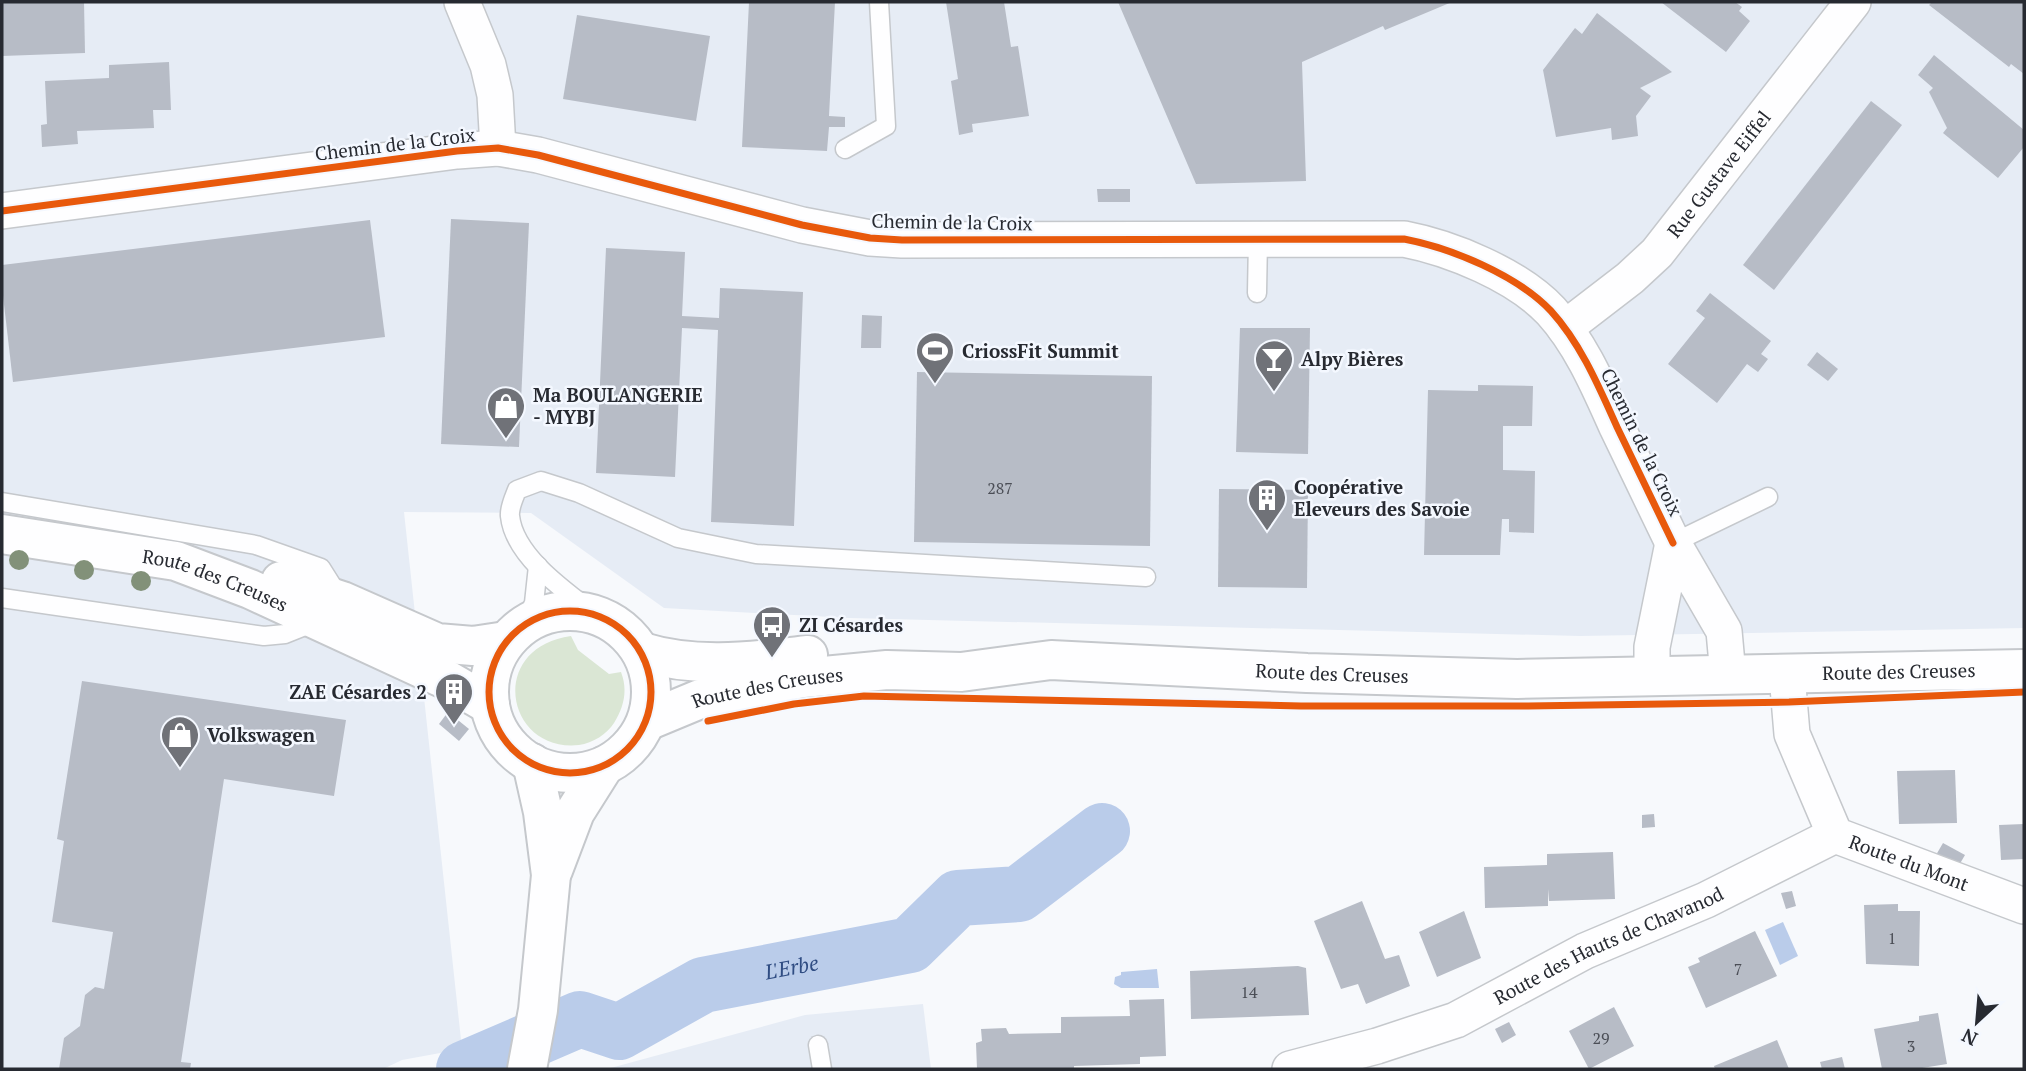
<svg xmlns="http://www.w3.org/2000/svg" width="2026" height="1071" font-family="'PT Serif',serif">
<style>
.built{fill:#e6ecf5}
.green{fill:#dae6d4}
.water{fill:#baccea}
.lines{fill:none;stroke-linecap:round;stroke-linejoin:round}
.river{stroke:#baccea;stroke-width:56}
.building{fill:#b7bcc6}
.service-casing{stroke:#c5c8cc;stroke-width:21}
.minor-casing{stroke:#c5c8cc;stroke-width:38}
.tertiary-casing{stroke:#c5c8cc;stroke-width:42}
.secondary-casing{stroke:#c5c8cc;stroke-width:42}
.service{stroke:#fefeff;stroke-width:18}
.minor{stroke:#fefeff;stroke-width:35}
.tertiary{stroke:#fefeff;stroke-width:38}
.secondary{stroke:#fefeff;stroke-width:38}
.cycleway-casing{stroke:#f4f8ff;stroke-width:11}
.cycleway{stroke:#e8590c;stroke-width:7}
.tree{fill:#829179}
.labels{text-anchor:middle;stroke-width:5;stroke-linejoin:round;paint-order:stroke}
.number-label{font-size:16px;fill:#4b4e56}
.street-label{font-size:19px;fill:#272a31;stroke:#f4f8ff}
.poi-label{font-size:19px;font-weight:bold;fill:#272a31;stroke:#f4f8ff;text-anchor:start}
.water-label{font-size:21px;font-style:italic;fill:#304d83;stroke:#f4f8ff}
</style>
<rect width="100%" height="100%" fill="#f7f9fc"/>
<!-- built -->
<g class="built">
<polygon points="2,2 2024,2 2024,628 1580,636 849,618 664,608 531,513 404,512 462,1049 402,1060 383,1069 2,1069"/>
<polygon points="923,1004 931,1069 607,1069 805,1015"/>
</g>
<!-- green -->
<path class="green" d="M571,636L578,650L609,674L621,672C628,690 624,707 614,723C607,734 593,743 579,745C506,753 486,648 571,636Z"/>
<!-- water -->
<g class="water">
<polygon points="1783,922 1798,956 1780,965 1765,930"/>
<polygon points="1157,969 1159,988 1121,988 1114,984 1115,977 1121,975 1121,972"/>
</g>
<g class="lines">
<!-- river -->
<path class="river" id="s1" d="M464,1069L580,1019L619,1032L703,985L910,945L958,898L1019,894L1102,831"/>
</g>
<!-- building -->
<g class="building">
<polygon points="2,2 84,2 85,53 2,56"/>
<polygon points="749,2 835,2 829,116 845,117 845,127 829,127 827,151 742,147"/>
<polygon points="946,2 1004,2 1011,47 1018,46 1029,116 972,124 973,132 959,135 951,81 958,79"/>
<polygon points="1118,2 1452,2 1385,30 1383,26 1302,62 1306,181 1196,184"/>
<polygon points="1661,2 1735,2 1742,7 1739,11 1750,21 1726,52"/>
<polygon points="1932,2 2024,2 2024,74 2011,64 2009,67 1929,5"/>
<polygon points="1597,13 1672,72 1640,88 1651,96 1636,116 1638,136 1612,140 1611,128 1556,137 1543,70 1575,28 1582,34"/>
<polygon points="577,15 710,36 696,121 563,99"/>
<polygon points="1934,55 2024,130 2024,147 1998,178 1943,133 1947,128 1929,92 1933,88 1918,75"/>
<polygon points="169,62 171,110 153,110 154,128 77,131 78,144 42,147 41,125 47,124 45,81 109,78 109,65"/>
<polygon points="1871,101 1902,125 1774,290 1743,265"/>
<polygon points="1097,189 1130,189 1130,202 1098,202"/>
<polygon points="451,219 529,223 519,447 441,444"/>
<polygon points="370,220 385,337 13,382 2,287 2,265"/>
<polygon points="606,248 685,252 682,316 719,318 720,288 803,292 794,526 711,522 718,330 682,328 675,477 596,473"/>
<polygon points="1710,293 1771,341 1761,354 1768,359 1758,372 1747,364 1717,403 1668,364 1705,318 1696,311"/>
<polygon points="862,315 882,316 881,348 861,348"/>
<polygon points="1240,328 1310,328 1308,454 1236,452"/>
<polygon points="1817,352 1838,369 1828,381 1807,365"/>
<polygon points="917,372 1152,376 1150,546 914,542"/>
<polygon points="1478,385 1533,386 1532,426 1503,426 1503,470 1535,471 1534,533 1509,532 1509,519 1502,519 1500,555 1424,555 1428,390 1478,391"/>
<polygon points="1219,489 1308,490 1307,588 1218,587"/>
<polygon points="82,681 346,720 334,796 224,779 181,1062 191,1063 190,1069 59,1069 64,1038 80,1026 85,995 95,987 104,989 113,932 52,922 64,841 57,839"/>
<polygon points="448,712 469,729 459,741 439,724"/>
<polygon points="1955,770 1957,823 1899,824 1897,771"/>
<polygon points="1654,814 1655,827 1642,828 1642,815"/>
<polygon points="2024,824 2024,859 2001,860 1999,825"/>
<polygon points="1943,843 1965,855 1958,867 1936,855"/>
<polygon points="1613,852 1615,899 1549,901 1548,889 1548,906 1485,908 1484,867 1547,865 1547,854"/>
<polygon points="1792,891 1796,906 1786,909 1781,893"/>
<polygon points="1362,901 1385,959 1399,955 1410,986 1366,1004 1358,984 1341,989 1314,921"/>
<polygon points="1898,904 1898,911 1920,911 1919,966 1866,964 1864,905"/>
<polygon points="1464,911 1481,958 1437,977 1419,932"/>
<polygon points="1755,931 1777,976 1706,1008 1688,967 1700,962 1698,958"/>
<polygon points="1298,966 1306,968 1309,1015 1191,1019 1190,971"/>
<polygon points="1164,999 1166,1056 1140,1057 1140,1064 1074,1066 1074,1069 977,1069 976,1043 982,1041 981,1029 1006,1028 1009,1034 1061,1033 1061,1017 1130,1016 1129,1000"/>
<polygon points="1614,1007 1634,1046 1589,1069 1569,1031"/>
<polygon points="1938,1013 1947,1064 1916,1069 1882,1069 1874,1029 1919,1021 1919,1016"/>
<polygon points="1509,1022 1516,1035 1502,1043 1495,1029"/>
<polygon points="1777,1040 1789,1069 1715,1069 1714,1066"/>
<polygon points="1842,1057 1845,1069 1822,1069 1820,1062"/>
</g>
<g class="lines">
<defs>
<g id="service">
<polyline points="845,149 886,126 879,2"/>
<polyline points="1257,293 1258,239"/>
<polyline points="2,502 256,545 321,568 338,595"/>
<polyline points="1673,543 1768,497"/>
<polyline points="2,598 264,636 285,634 315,622"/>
<path d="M595,614C565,591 514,556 510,516C509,508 514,498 517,490L541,481L579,493L678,538L756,554L1146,577"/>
<polyline points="525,623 534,603 538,566"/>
<polyline points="818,1045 822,1069"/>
</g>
<g id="minor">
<polyline points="462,2 488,65 495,95 498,148"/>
<path d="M2,211L457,151L498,148L538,155L802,225L870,238L902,240L1404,239C1451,248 1517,275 1551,311C1581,344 1599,387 1617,427C1636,466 1654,504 1673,543"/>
<path id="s2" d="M1565,328L1630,278L1657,253L1853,2"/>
<path id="s3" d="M1787,675L1792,734L1835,835L2024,906"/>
<polyline points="1652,676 1652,647 1673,543 1724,631 1728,675"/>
<path id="s4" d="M1290,1069L1377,1046L1456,1020L1585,951L1706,900L1835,835"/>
</g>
<g id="tertiary">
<polyline points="553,870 575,812 604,766"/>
<polyline points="527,1069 538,1010 551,875 543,812 532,763"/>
</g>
<g id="secondary">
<path id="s5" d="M2,534L176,561L250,589L447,680L490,705"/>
<polyline points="281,581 342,601 437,643 473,646 506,641"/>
<circle cx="570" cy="692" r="81"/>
<path d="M642,652C697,669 753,661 808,655"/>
<path id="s6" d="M647,721L700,699L803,678L887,670L961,672L1051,660L1307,673L1517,679L2024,669"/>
</g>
</defs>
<!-- service casing -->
<use href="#service" class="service-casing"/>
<!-- minor casing -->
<use href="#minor" class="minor-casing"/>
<!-- tertiary casing -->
<use href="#tertiary" class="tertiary-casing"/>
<!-- secondary casing -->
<use href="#secondary" class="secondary-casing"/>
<!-- service -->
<use href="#service" class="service"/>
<!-- minor -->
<use href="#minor" class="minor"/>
<!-- tertiary -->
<use href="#tertiary" class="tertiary"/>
<!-- secondary -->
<use href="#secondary" class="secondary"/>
<defs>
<g id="cycleway">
<path d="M2,211L457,151L498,148L538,155L802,225L870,238L902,240L1404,239C1451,248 1517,275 1551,311C1581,344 1599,387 1617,427C1636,466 1654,504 1673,543"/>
<circle cx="570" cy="692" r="81"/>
<polyline points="708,721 794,704 864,696 1301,706 1528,706 1789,702 2024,692"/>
</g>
</defs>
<!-- cycleway casing -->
<use href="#cycleway" class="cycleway-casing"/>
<!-- cycleway -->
<use href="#cycleway" class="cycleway"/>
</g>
<!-- trees -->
<g class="tree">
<circle cx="19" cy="560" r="10"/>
<circle cx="84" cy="570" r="10"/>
<circle cx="141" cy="581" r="10"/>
</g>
<!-- icons -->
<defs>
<symbol id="stadium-pin" viewBox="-11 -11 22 30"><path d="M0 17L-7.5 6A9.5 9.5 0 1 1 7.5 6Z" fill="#707278" stroke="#f4f8ff"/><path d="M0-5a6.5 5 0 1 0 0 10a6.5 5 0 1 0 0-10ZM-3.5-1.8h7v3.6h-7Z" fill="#fff"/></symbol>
<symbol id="bar-pin" viewBox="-11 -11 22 30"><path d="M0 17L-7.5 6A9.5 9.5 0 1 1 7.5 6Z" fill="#707278" stroke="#f4f8ff"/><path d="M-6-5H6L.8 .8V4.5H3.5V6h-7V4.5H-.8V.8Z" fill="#fff"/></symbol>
<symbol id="shop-pin" viewBox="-11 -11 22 30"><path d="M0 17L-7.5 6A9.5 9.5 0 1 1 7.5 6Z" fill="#707278" stroke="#f4f8ff"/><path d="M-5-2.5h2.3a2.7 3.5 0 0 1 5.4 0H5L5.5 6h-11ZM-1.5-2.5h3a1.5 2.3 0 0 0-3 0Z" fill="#fff"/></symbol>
<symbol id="building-pin" viewBox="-11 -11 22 30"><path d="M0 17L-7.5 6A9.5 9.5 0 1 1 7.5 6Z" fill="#707278" stroke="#f4f8ff"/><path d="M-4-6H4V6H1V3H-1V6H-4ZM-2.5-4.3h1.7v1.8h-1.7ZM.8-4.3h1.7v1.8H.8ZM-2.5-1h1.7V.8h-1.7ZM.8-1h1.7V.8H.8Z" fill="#fff"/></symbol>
<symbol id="bus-pin" viewBox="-11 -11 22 30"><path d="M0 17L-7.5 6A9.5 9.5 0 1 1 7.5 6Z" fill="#707278" stroke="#f4f8ff"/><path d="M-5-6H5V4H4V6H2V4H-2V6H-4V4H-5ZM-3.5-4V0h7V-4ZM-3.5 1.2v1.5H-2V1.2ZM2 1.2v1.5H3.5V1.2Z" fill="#fff"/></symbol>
</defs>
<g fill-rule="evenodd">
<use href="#stadium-pin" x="913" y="329" width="44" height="60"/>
<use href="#bar-pin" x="1252" y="337" width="44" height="60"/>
<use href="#shop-pin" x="484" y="384" width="44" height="60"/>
<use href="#building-pin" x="1245" y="476" width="44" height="60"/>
<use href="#bus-pin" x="750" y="603" width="44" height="60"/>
<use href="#building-pin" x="432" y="670" width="44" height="60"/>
<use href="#shop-pin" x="158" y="713" width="44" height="60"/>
</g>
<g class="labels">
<!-- number labels -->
<g class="number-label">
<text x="1000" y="494">287</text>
<text x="1892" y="944">1</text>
<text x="1738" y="975">7</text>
<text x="1249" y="998">14</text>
<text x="1601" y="1044">29</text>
<text x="1911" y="1052">3</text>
</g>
<!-- street labels -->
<g class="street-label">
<text transform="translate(395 144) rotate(-7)" y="7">Chemin de la Croix</text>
<text dy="7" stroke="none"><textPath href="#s2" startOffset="219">Rue Gustave Eiffel</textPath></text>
<text transform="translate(952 222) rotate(1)" y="7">Chemin de la Croix</text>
<text transform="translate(1642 442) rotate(64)" y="7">Chemin de la Croix</text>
<text dy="7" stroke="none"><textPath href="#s5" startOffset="219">Route des Creuses</textPath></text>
<text dy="7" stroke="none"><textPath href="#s6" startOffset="1260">Route des Creuses</textPath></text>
<text dy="7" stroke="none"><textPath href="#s6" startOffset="693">Route des Creuses</textPath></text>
<text dy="7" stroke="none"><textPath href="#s6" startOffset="126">Route des Creuses</textPath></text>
<text dy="7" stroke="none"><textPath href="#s3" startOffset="248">Route du Mont</textPath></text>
<text dy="7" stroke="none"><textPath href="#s4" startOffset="343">Route des Hauts de Chavanod</textPath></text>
</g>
<!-- poi labels -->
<g class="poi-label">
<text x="962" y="358">CriossFit Summit</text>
<text x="1301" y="366">Alpy Bières</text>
<text x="533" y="402">Ma BOULANGERIE<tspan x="533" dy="22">- MYBJ</tspan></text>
<text x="1294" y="494">Coopérative<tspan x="1294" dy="22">Eleveurs des Savoie</tspan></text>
<text x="799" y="632">ZI Césardes</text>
<text x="427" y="699" text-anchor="end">ZAE Césardes 2</text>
<text x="207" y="742">Volkswagen</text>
</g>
<!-- water labels -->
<g class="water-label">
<text dy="7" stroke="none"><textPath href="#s1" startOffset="354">L'Erbe</textPath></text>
</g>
</g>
<!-- border -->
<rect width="2026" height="1071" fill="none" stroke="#272a31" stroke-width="7"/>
<!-- north arrow -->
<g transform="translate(1977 1022) rotate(206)" stroke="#f4f8ff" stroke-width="5" paint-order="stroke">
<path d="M0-5L12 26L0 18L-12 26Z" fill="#272a31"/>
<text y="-10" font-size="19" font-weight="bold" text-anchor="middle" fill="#272a31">N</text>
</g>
</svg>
